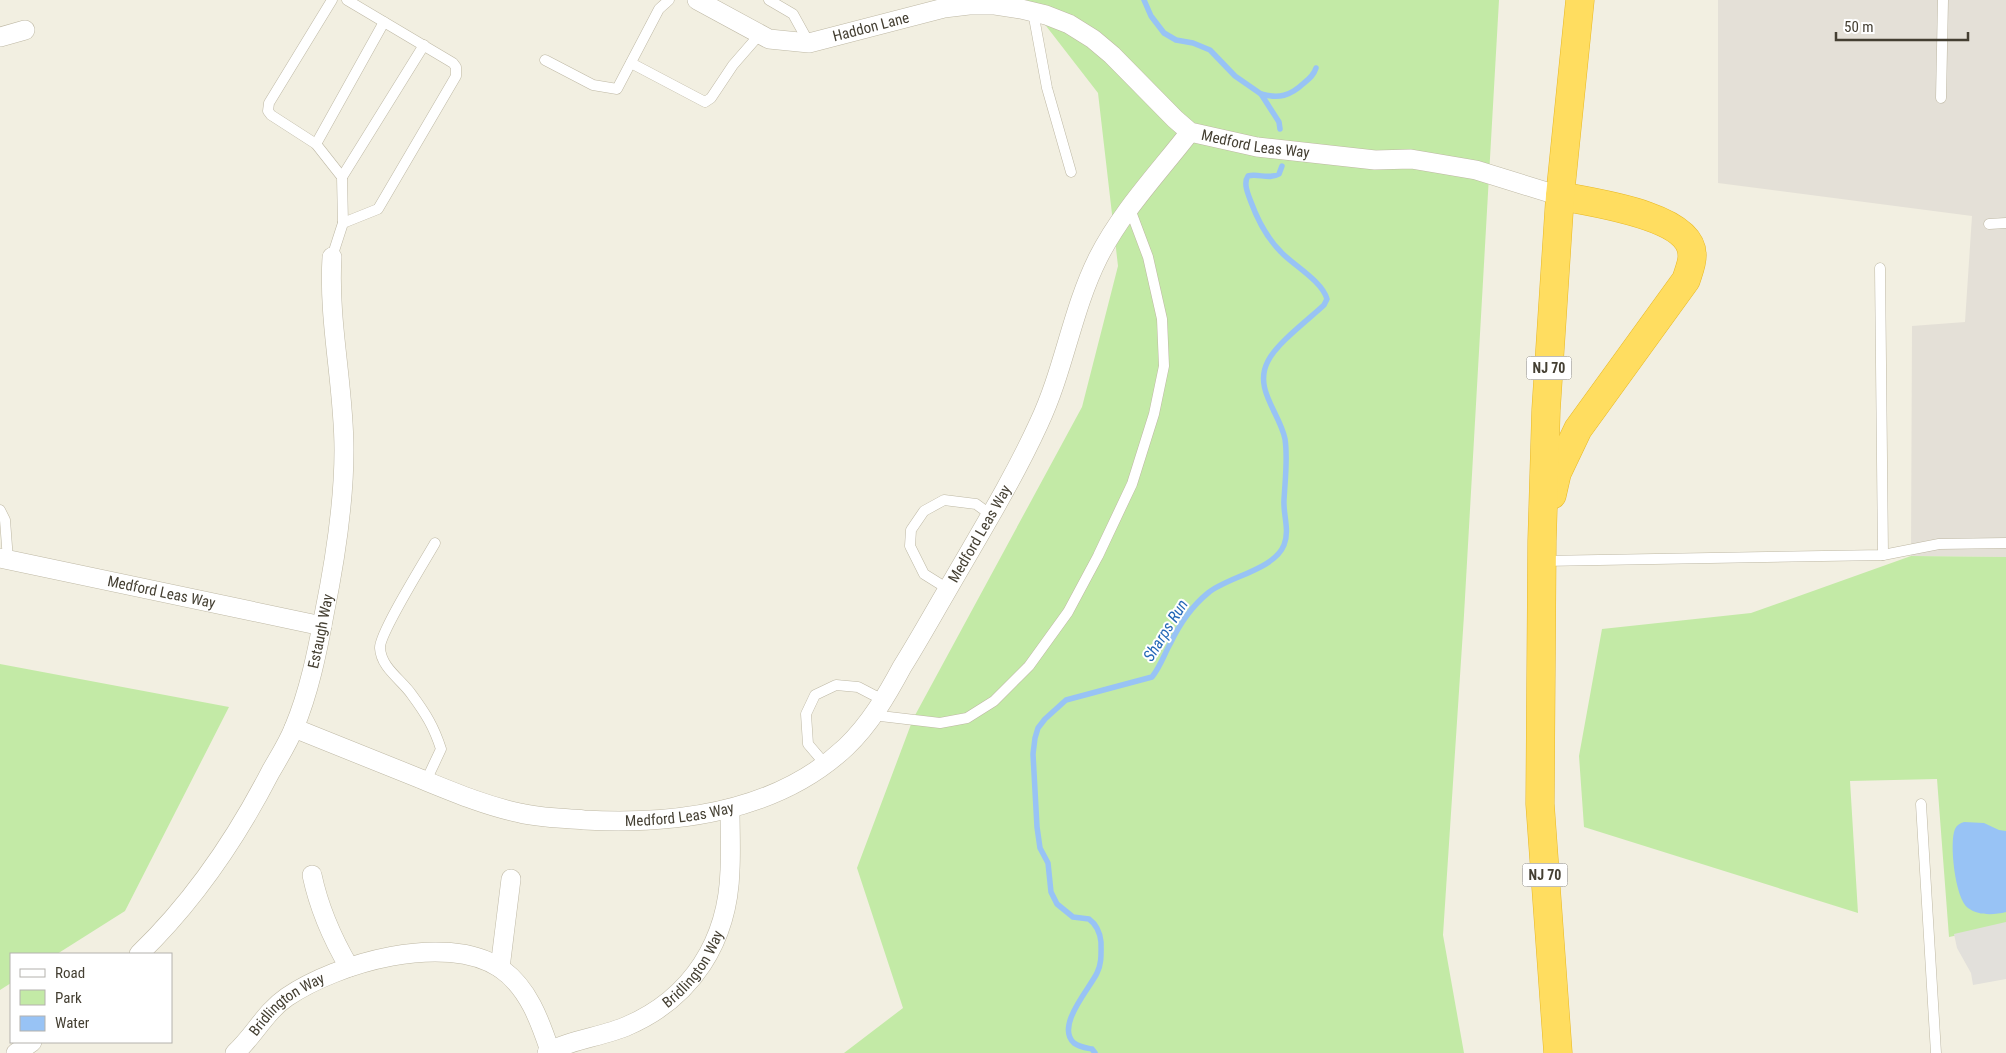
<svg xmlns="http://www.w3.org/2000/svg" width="2006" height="1053" font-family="'Roboto Condensed',sans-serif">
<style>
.industrial{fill:#e4e0d7}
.green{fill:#c3eaa6}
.parking{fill:#e2e0db}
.water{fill:#98c3f5}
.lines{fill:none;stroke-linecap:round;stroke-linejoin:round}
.stream{stroke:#98c3f5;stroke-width:5.5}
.lane-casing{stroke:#beb8a4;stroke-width:11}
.street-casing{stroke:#beb8a4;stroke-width:20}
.highway-casing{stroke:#e8b825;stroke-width:29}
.lane{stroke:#fff;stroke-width:10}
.street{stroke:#fff;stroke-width:19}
.highway{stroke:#ffdd60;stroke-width:28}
.labels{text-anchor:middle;stroke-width:4;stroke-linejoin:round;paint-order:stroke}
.shield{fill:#fff;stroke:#7c7970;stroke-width:1}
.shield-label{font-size:14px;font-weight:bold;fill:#443f32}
.street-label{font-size:15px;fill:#443f32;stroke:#fff}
.water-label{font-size:16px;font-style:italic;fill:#2467b6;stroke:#fff}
</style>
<rect width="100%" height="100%" fill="#f2efe1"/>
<!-- industrial -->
<polygon class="industrial" points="1718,0 2006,0 2006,557 1911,556 1912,326 1965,322 1972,216 1718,183"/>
<!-- green -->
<g class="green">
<polygon points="1026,0 1499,0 1464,615 1443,935 1464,1053 844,1053 903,1008 857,868 913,719 1082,407 1118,266 1098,93"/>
<polygon points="1911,556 2006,557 2006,925 1949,937 1937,779 1850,781 1858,913 1584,827 1579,756 1602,629 1751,613"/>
<polygon points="0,664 229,707 125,911 57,954 11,954 11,983 0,990"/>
</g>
<!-- parking -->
<polygon class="parking" points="2006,922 2006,979 1973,985 1971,973 1957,948 1954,934"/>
<!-- water -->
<path class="water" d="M1964,822L1984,823L1999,830L2006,831V912C1994,915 1979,916 1968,908C1955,899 1949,842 1955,829C1957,825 1960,823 1964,822Z"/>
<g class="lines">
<!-- stream -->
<g class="stream">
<polyline points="1144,0 1151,16 1164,33 1176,40 1193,43 1210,50 1235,76 1261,94 1279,122 1280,129"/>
<path d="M1261,94C1279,99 1290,96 1304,83C1309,79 1314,75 1316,68"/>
<path d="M1095,1053L1092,1049C1087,1048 1079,1047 1074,1043C1055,1026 1090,988 1097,973C1102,963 1101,953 1101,942C1100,932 1097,925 1089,919L1073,917L1057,904L1051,892L1048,863L1040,848L1037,827L1033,754L1035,738L1038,728L1045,719L1066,700L1152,677C1160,667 1164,655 1170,644C1179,625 1192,606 1208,593C1227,577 1274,570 1284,545C1290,530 1283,515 1284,500C1285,480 1288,459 1285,439C1280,413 1253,389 1268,361C1277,343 1308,320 1324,305L1327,299C1322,281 1293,265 1281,252C1266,237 1258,221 1251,202C1248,194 1243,183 1248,176C1258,173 1269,180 1279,174L1282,166"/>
</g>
<defs>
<g id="lane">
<polyline points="332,0 269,103 268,111 271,115 316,144 342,177 343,223 332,257"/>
<polyline points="769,0 793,14 809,43"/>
<polyline points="1033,12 1047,88 1071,172"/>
<polyline points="545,60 593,85 617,89 659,9 669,0"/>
<polyline points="631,63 705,102 711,98 733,65 760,34"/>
<polyline points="1941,98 1943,0"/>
<polyline points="316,144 384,22"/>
<polyline points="342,177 424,45"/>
<polyline points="343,223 378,209 456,76 456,67 453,63 347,0"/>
<polyline points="1989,224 2006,223"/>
<polyline points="0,510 5,520 8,560"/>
<polyline points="1883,555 1939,544 2006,543"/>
<polyline points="1543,561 1883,555 1880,268"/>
<polyline points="948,589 924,574 910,546 911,530 924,511 944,500 976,504 991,515"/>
<polyline points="872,715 940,723 967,718 994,701 1029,666 1068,612 1098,556 1132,484 1154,414 1164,366 1162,319 1148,257 1130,209"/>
<polyline points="825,764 808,744 806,714 815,695 836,685 858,687 883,700"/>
<path d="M426,781L441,749C434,727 426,714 412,695C402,680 381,668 380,648C379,634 426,559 435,543"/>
<polyline points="1921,804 1936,1053"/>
</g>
<g id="street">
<path id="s1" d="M697,0L769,39L809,43L944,8L969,5H995L1021,9L1046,15L1069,24L1093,39L1112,55L1175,119L1190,132L1257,147L1375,160L1411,159L1476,170L1560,196"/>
<polyline points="0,37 25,30"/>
<path id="s2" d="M0,558L322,626"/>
<path id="s3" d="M294,728C337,745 379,762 421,779C453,792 486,806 520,813C540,818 563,818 584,820C675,825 777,812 846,747C870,724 887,695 902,667C917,643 931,618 945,594C977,538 1012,482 1039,423C1064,370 1072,310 1098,258C1121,212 1159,172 1190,132"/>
<path d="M312,875C319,908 332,938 349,967"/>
<path id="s4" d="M139,954C193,902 237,837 271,771C279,757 288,743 294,728C309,692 317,653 324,615C335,561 344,505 344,450C344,385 328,322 332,257"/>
<polyline points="500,968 511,879"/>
<polyline points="16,1053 32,1042"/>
<path id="s5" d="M235,1053C254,1036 265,1012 287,997C337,963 445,932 500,968C528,987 540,1021 550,1051"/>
<path id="s6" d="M547,1053C565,1041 605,1036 627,1026C692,998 728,941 730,870C731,850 730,829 730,809"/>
</g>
<g id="highway">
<path d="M1552,495L1557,473L1578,429L1686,280C1688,273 1693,262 1692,254C1691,215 1590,202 1560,196"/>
<polyline points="1558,1053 1540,804 1542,541 1546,410 1560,196 1580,0"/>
</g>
</defs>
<!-- lane casing -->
<use href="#lane" class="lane-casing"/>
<!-- street casing -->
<use href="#street" class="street-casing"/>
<!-- highway casing -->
<use href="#highway" class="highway-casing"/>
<!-- lane -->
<use href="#lane" class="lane"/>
<!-- street -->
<use href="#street" class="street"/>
<!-- highway -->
<use href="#highway" class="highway"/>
</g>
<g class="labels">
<!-- shield labels -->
<g class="shield">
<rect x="1526.5" y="356.5" width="45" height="23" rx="4"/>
<rect x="1522.5" y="863.5" width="45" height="23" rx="4"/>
</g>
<g class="shield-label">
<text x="1549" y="373">NJ 70</text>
<text x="1545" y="880">NJ 70</text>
</g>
<!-- street labels -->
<g class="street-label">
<text dy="5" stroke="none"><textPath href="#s1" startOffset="186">Haddon Lane</textPath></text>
<text dy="5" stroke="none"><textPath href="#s1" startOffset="619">Medford Leas Way</textPath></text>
<text dy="5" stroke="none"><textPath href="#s3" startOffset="838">Medford Leas Way</textPath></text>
<text dy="5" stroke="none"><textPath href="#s2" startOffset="165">Medford Leas Way</textPath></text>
<text dy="5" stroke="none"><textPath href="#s4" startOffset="376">Estaugh Way</textPath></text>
<text dy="5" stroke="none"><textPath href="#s3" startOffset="402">Medford Leas Way</textPath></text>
<text dy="5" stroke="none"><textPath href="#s6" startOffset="174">Bridlington Way</textPath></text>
<text dy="5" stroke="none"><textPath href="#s5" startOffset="72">Bridlington Way</textPath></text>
</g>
<!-- water labels -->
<g class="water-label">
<text transform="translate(1165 630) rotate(-58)" y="6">Sharps Run</text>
</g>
</g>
<!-- legend -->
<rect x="10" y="953" width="162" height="90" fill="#ffffff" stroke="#b4b2ad"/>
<rect x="20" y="969" width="25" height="8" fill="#ffffff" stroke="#b4b2ad"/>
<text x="55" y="978" font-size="15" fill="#443f32">Road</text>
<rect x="20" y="990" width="25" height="15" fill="#c3eaa6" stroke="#b4b2ad"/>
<text x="55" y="1003" font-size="15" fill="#443f32">Park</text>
<rect x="20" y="1016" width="25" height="15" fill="#98c3f5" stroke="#b4b2ad"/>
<text x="55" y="1028" font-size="15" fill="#443f32">Water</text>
<!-- scale -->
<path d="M1836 32v8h132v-8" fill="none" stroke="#443f32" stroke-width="2.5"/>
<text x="1844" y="32" font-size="15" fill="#443f32" stroke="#ffffff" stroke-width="4" paint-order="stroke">50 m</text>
</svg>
